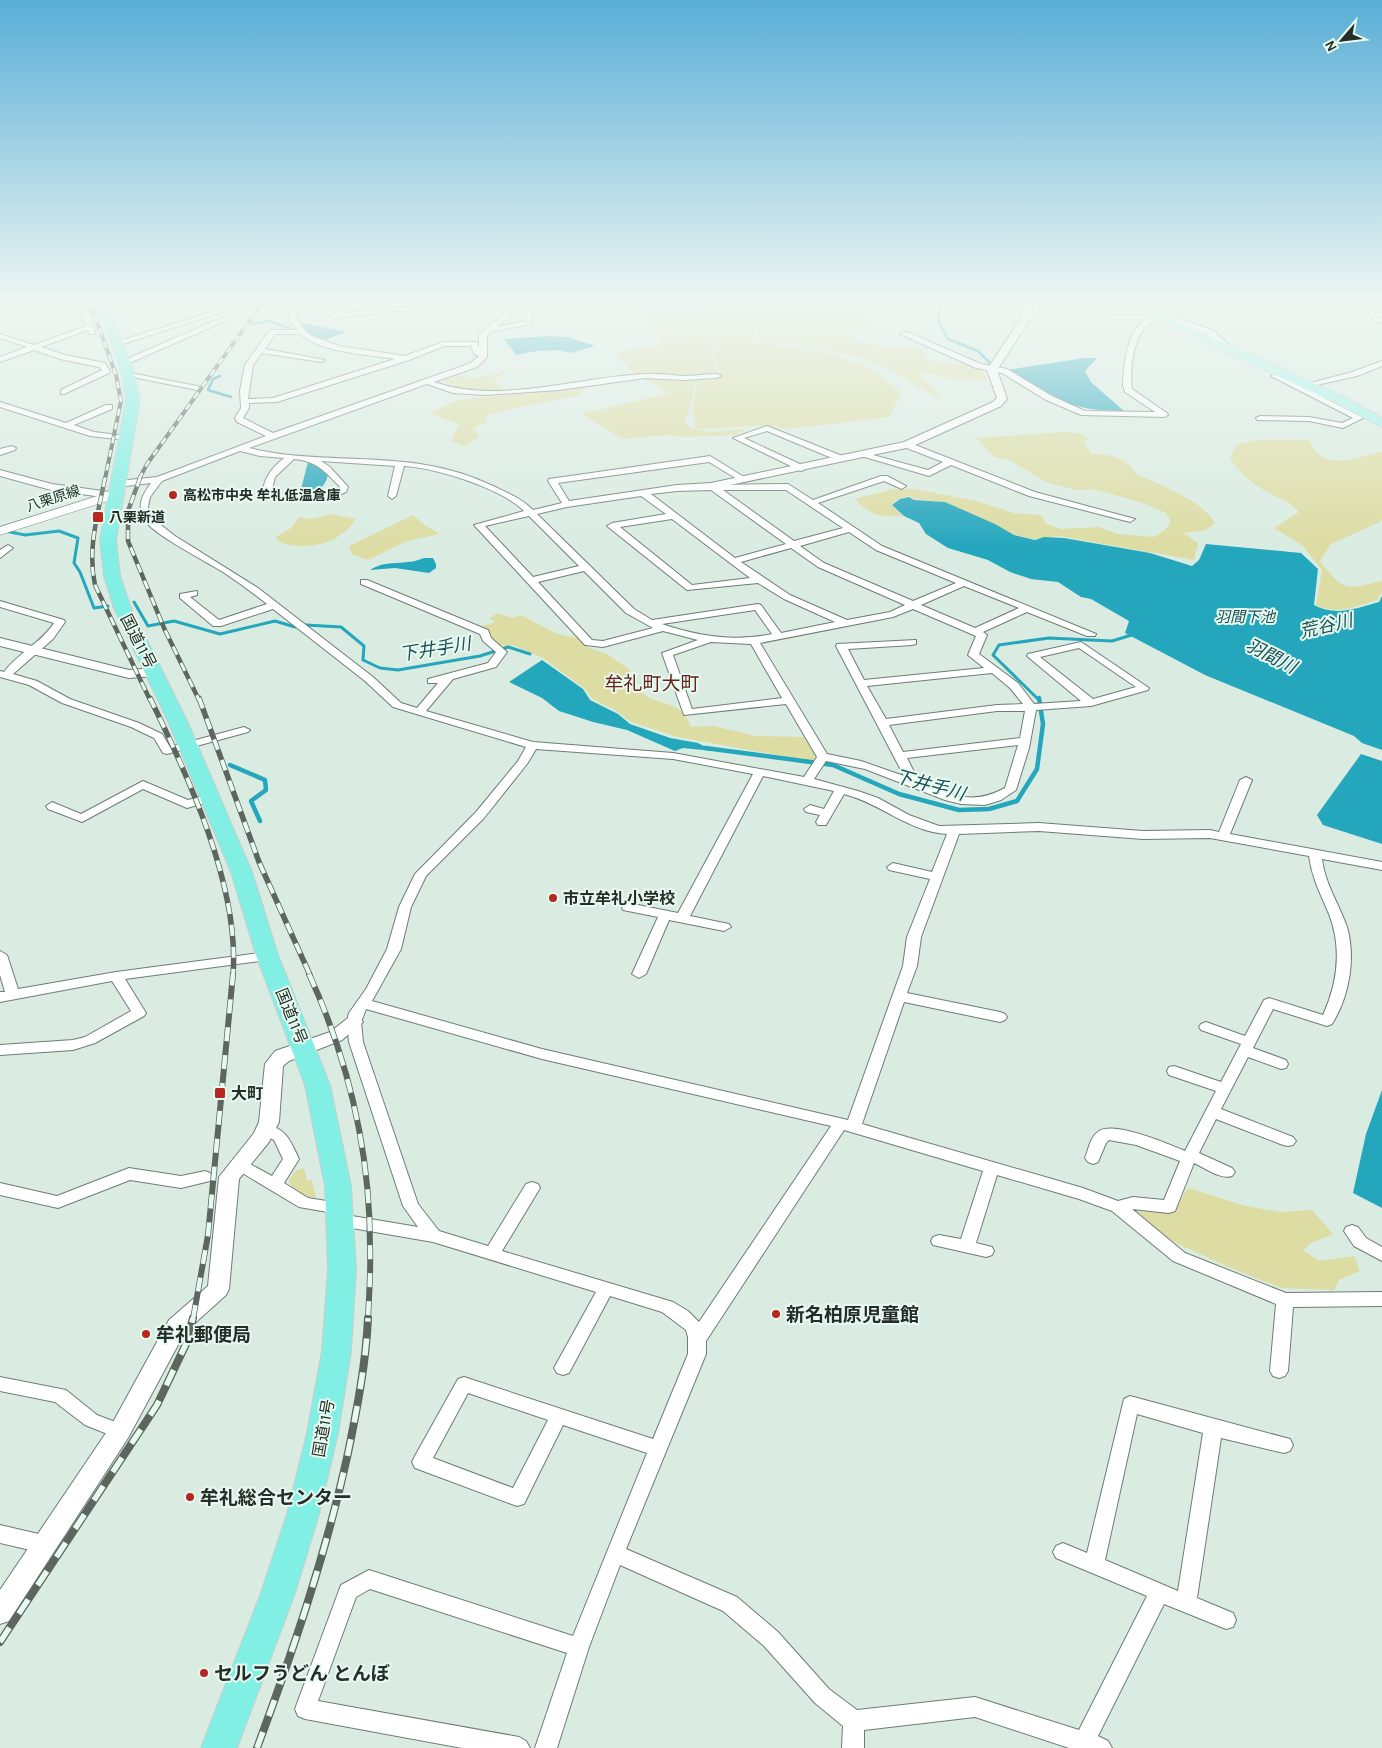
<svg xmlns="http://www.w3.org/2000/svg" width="1382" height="1748" font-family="Karla,'Noto Sans JP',sans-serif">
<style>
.green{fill:#dddca3;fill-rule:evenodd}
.water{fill:#24a6bd}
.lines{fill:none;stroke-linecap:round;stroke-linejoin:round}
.stream-far2{stroke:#24a6bd;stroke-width:2.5}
.stream-far1{stroke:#24a6bd;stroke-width:3}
.stream{stroke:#24a6bd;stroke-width:4.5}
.minor-casing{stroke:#6d7d74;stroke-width:2}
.tertiary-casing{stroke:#6d7d74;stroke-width:2}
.secondary-casing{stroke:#6d7d74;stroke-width:1}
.primary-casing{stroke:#cbcdcb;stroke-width:2}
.trunk-casing{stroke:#cbcdcb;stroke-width:2}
.minor{fill:#fff;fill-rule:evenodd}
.tertiary{fill:#fff;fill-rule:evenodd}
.secondary{fill:#fff;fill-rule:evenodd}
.primary{fill:#a1f3eb;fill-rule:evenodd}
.trunk{fill:#82efe4;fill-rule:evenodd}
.rail-far4-casing{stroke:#5c665f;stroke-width:4}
.rail-far3-casing{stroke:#5c665f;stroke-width:4.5}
.rail-far2-casing{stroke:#5c665f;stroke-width:5.5}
.rail-far1-casing{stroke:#5c665f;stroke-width:6}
.rail-casing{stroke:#5c665f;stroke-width:8}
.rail-far4{stroke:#e7faef;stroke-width:2.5;stroke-dasharray:7;stroke-linecap:butt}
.rail-far3{stroke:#e7faef;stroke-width:3;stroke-dasharray:9;stroke-linecap:butt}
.rail-far2{stroke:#e7faef;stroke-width:4;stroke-dasharray:11;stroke-linecap:butt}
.rail-far1{stroke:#e7faef;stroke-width:4.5;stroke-dasharray:14;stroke-linecap:butt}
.rail{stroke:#e7faef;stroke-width:5.5;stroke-dasharray:17;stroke-linecap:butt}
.poi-dot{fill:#b62721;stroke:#e7faef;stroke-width:2}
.labels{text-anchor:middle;stroke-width:4;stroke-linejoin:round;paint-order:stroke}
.far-poi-label{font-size:14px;font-weight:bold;fill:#262d28;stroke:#e7faef;text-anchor:start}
.far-street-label{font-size:14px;fill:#262d28;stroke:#e7faef}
.far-water-label{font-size:15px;font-style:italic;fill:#1c4f59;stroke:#e7faef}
.street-label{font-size:16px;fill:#262d28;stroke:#e7faef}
.poi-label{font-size:16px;font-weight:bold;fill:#262d28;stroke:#e7faef;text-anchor:start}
.water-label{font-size:18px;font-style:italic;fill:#1c4f59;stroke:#e7faef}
.quarter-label{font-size:19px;fill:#66221c;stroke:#e7faef}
.near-poi-label{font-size:19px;font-weight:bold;fill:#262d28;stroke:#e7faef;text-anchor:start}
</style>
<rect width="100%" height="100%" fill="#daece1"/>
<!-- green -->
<g class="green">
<path d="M703,302H851L862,309L889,316L866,315L874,323L847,329L857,336L848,339L890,348L919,347L925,353L926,359L944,364H968L981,370L988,381L962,380L926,373L919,376L931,385L941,400L894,372L853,355L759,340L755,328H753L755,341L840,356L881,374L901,393L889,417L788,429L767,425L697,429L710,432L745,429L736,435L686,437L669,435L623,439L581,414L670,393L633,373L616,352L660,346L659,326L644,321L639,313L705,312ZM717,329H719L713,348L721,376L698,383L692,408L696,429H691L685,421L690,408L695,383L712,378L717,373L711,347Z"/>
<polygon points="502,371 507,372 498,376 495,383 505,390 467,390 441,380 462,376 468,379 489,376"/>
<path d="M584,387L578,396C547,403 516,406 486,416L487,422L473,428L479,437L464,446L451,441L459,424L429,413L457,400Z"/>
<path d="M1064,432L1080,433L1090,440L1083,441L1092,454C1107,453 1128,458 1135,473C1163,487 1198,497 1215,523L1206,530L1184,533L1198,543L1194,560L1059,536L1034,539L1015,535L945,502L915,499L909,496L899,499L891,505L903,516C882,517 869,516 855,499L894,489H914L977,501L1014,513L1041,515L1046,524L1062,529L1098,527L1118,534L1154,537L1165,530L1171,522L1166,513L1141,502L1092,489L1077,490L1046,482L1009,460L994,457L976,438Z"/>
<path d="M1256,440H1310C1323,475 1355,456 1382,452V519L1380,522L1331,544L1320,561C1344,592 1345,590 1382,581V591L1377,600C1356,607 1337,615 1316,605L1322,570L1303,546L1274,528L1299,512C1288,500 1275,497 1262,489C1248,481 1239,471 1230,458L1237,444Z"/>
<path d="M331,514L356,519C338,545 310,550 281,543L276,537L291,528L299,517L310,519Z"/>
<polygon points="413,515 426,526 440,534 407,541 368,560 352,554 349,546"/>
<path d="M498,613L512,618L521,615L557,634L577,638L589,648L607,654L630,670V680C636,685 642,693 648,697C667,706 682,703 691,727L713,726L757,736L803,737L814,753L815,762L678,737L631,722L615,710L592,699L585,689L543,658L515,646L501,645L490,638L482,626L496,622L489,618Z"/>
<path d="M304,1168L307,1181L312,1180L316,1199C304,1194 291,1193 289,1179L297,1170Z"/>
<polygon points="1188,1188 1246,1206 1281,1212 1312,1210 1333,1234 1311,1243 1303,1250 1319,1261 1354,1256 1360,1271 1339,1280 1334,1290 1281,1288 1226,1266 1172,1241 1133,1211 1173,1213"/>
</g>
<!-- water -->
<g class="water">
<path d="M301,323L347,332L324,340C315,336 304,333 301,323Z"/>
<polygon points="547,336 567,337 595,346 571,353 559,350 537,351 516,355 504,339"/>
<path d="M1085,358H1097L1085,371L1091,382L1124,411C1095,411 1070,408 1045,392C1032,384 1022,375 1007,370Z"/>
<path d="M311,461L328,475C325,489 314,494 300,493L308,462Z"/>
<path d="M909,497L914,500L945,502L995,524L1014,535L1035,540L1044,537L1064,538L1150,553L1192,566L1199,560L1206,544L1301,553L1318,569L1314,605C1336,617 1357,608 1379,602L1382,596V750L1362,743L1354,736L1205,675L1125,633L1129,621L1091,599L1081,597L1058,582L1031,579L1010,572L988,560L948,548L926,534L919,523L904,516L892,505L900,499Z"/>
<path d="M424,558H433L436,564V568L429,573L395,568L370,570C386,559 407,566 424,558Z"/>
<polygon points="542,660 583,689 590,700 618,714 630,724 670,738 698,743 713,751 683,748 675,751 627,730 593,722 559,711 542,698 509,682"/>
<polygon points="1361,754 1382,761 1382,844 1323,825 1317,815"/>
<polygon points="1382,1090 1382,1208 1353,1193 1366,1134"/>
</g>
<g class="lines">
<!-- stream-far2 -->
<g class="stream-far2">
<polyline points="937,302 941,308 938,321 948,339 978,351 990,363"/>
<polyline points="252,324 270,321 291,329"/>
<polyline points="220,376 213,379 208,390 231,397"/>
</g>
<!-- stream-far1 -->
<g class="stream-far1">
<polyline points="0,530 25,535 59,531 78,538 74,563 80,572 94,608 108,606"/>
<polyline points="134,602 148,626 174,621 220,634 275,621 295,627"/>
<polyline points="306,625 341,627 364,646 363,660 380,668 398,670 480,656 508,647 530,654"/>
<polyline points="1039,700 993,655 999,645 1049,638 1112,641 1135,634"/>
</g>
<!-- stream -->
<g class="stream">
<polyline points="705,748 833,765 899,794 959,810 989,809 1017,801 1037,769 1043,724 1039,698"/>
<polyline points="230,765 265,780 266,790 251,801 260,821"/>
</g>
<defs>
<g id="minor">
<polygon points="79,302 86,302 95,334 89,334 88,330 41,347 65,355 105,363 110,371 109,373 64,394 61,394 61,390 102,370 99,367 60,359 34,350 0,362 0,357 27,347 0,338 0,334 34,345 86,326"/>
<path d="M295,302H302L296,316L305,331L312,336L339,346L405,356L443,342H477L479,348V335L503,314L506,302H513L510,315L497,327L525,321L528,307L566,303V305L564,306L533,310L531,324L490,332L487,336V357L477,367L434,382C501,405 576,377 645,374C657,373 670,375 683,376C694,376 706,374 717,374L721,376L717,378L684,380L645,378L559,390L485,395L453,393L427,384L249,448C332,468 411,446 493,486C508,493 521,498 533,510L562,503L548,481L549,479L710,456L749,480L742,482L709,462L558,483L569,501L677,485L711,483L715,485L788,484L813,500L881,476H887L906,486L902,489L884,481L818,503L882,546L1096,634L1095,636H1087L1027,612L983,632L987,635L979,654L1018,683L1034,704L1081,701L1027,656L1028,654L1081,642L1149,688L1148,690L1091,706L1036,710L1029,748L1016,790L1001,800L985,805L961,804L945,800L865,769L826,761L814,779L858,791L878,798L909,815L939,826L1039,823L1143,831L1210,830L1219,832L1240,780L1246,777L1252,780L1230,834L1382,862V870L1322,859C1325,884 1339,904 1347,927C1356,959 1349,997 1332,1024L1327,1026L1273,1009L1253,1048L1286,1060L1288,1064L1286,1068L1281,1069L1248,1057L1221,1109L1293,1137L1296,1141L1293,1145L1288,1146L1283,1145L1216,1119L1199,1153L1232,1168L1235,1172L1232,1176C1221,1180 1205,1168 1194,1163L1175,1211L1169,1213L1132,1209L1185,1253L1286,1293L1382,1292V1306L1293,1307L1288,1371L1285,1376L1279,1378L1273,1376L1270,1371L1276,1304L1173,1261L1112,1211L1079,1199L997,1175L976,1243L992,1247L994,1251L992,1255L986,1257L933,1245L931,1241L933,1237L939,1235L961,1239L983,1171L844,1130L706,1341V1354L626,1549L737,1597L778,1632L829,1689L857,1710L975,1697L1079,1730L1147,1596L1056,1558L1053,1552L1056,1546L1063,1543L1087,1553L1124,1399L1130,1396L1290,1439L1293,1445L1290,1451L1284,1453L1221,1438L1197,1598L1233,1613L1236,1620L1233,1627L1226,1629L1164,1604L1098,1736L1108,1741L1112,1748H1069L975,1717L864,1730V1748H842L843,1726L815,1703L764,1646L723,1611L620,1565L589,1647L557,1748H535L567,1653L370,1589L356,1597L318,1701L519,1737L526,1741L530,1748H462L305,1719L298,1716L295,1709L341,1585L369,1570L573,1636L647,1453L563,1425L524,1504L517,1506L415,1468L412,1462L415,1456L458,1379L464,1377L653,1439L688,1354V1337L686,1330L662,1312L610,1296L569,1373L563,1375L557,1373L554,1368L596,1292L433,1242L340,1226L334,1224L332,1220L334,1216L340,1214L418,1227L403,1206L349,1042L347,1022L349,1013L366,989L387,949L399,907L415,874L476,812L518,761L526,747L393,707L365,681L273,609L221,626H213L180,598V594L197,591V595L190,597L219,620L267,604C253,593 238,582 223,572C207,562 150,533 143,518C137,504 143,494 151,483L118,487L114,484L118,481L157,477L266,436L237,422L235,418L241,408L240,391L245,365L270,330H297L288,316ZM275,334H300C322,353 367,354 395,359L273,398L248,399L253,365L262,353L321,362L325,360L265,349ZM444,346H471L474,354L479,356L471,363L273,433L243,418L249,408V403L277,402L409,360ZM240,451L260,456L284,458C272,468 263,478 263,494L267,497L271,494L275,477L294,459C316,461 325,471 340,487L322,496V500L325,501L346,492L348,487L330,467L321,461L395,466L388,496L392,499L396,496L404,466C436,468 501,488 524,511L474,525L585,645L603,647L663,631L698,640L662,653L684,715L786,704L817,757L804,777L673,753L533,742L426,711L453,679L496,667L507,652L491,638L488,630L367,580H361V584L480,634L483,641L496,652L488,663L428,679V683H438L417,708L401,703L373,677L258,588L175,536L152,518L148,507L150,497L162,481ZM711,490L786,544L735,558L651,494L677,491ZM723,490H786L843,528L794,541ZM641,496L666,514L612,523L607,526L687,590L758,583L784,599L835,622L781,633L761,605L758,604L652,620L634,609L537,514L567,507ZM529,516L579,566L533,577L485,526ZM672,519L750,578L692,585L620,527ZM849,532L876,550L956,583L913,601L824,563L800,546ZM791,548L818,567L905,605L890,612L847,620L790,595L741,562ZM584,571L626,613L653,628L603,641L592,640L538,582ZM964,586L1019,608L975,628L921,605ZM913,609L976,636L968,655L984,668L864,680L848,649L912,645L916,644V640L837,644L836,646L904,776L861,761L827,754L760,643L893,617ZM755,610L772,634C735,642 697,636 662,624ZM711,642L751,644L782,698L692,709L673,655ZM1079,648L1136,687L1093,699L1040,657ZM992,673L1010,688L1023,704L997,705L886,719L867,686ZM997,711H1025L1020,738L903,752L889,725ZM1018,745L1005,788C972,806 951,795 919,782L907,758ZM536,749L673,759L753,774L678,913L628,903L622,907L623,910L658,917L632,974L639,978L646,974L669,920L724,931L731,927L729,924L690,916L763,776L834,791L824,809L810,805L804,809L806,812L820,815L816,822L818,825H826L844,794C880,803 909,832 947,834L932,872L893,863L887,867L889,870L930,879L907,937L903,966L848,1120L542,1049L372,1001L401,949L411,907L426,876L484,818L527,764ZM1039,831L1143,839L1210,838L1309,856C1312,878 1321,895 1329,914C1342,948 1338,982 1323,1015L1269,998L1264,1000L1245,1036L1206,1022L1201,1024L1199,1027L1201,1030L1241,1044L1221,1082L1174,1066L1169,1067L1167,1071L1169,1075L1216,1091L1185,1151C1168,1144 1115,1121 1099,1131C1090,1137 1089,1148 1085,1158L1088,1162L1093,1164L1098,1162L1106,1143L1109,1140L1136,1145L1180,1161L1164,1200L1133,1197L1118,1201L1083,1188L862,1124L904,1002L1000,1022L1005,1020L1007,1017L1005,1014L1000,1012L907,993L917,966L921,937L959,834ZM366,1009L542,1059L831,1126L699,1322L688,1311L673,1302L502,1251L540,1188L538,1184L532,1182L526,1184L488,1246L439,1231L418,1204L363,1042L361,1022ZM468,1393L548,1420L513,1488L433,1458ZM1137,1414L1203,1433L1178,1591L1105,1560Z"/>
<polygon points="328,302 335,302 332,312 337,314 337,311 348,308 353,302 360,302 352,311 346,313 448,302 475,302 336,318 324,313"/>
<polygon points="371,302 380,302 380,303 377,305"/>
<polygon points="997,302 1041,302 1083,305 1116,310 1146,310 1150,312 1146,314 1116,314 1083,309"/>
<path d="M1152,302H1159L1163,313L1213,330L1228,344L1226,348H1220V344L1207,334L1160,316C1134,327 1129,364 1132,389L1167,413L1168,415L1164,417L1081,415L1046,400L1002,373L976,368L900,334L907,332L981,364L1007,369L1052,396L1085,411L1155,412L1125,392L1123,385C1124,358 1128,323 1156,313Z"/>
<path d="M1352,302C1365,302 1371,305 1377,317L1382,319V323L1372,319L1366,309Z"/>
<polygon points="226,307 228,308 228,310 120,345 113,343"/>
<polygon points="221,318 228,320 127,364 120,362"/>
<polygon points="1382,361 1382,366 1357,376 1307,387 1303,385 1352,372"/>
<polygon points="1281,371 1285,373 1281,376 1363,418 1343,428 1309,421 1257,420 1256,418 1260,416 1309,417 1342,423 1353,418 1271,376"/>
<polygon points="125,372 197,386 201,388 197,390 128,376 125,376"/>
<polygon points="0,402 66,423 106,405 112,405 112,409 74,425 94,432 126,436 130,438 126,440 90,436 0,407"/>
<polygon points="767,426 845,457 846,459 839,461 767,431 744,438 804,466 804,470 801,471 733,438"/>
<polygon points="904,443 910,443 1035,492 1135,519 1130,522 1029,496 951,465 929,476 858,455 862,452 928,470 943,462 904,447"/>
<polygon points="12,446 16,448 15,450 0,455 0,449"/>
<polygon points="0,470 52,484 110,492 114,495 110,498 51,490 0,476"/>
<polygon points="8,545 13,548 0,558 0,550"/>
<path d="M0,601L64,620L65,622L53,639L13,674L37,681L70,699L139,723L162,734L170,747L244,727L250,730L248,732L167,754L163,753L154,738L131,727L62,703L29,685L0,677V671L4,672C18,653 41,643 54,623L0,607Z"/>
<polygon points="143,781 188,800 211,794 217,798 215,800 187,808 143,789 82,822 48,809 46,806 52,802 81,814"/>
<polygon points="0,951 7,955 18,989 116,972 268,952 275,956 268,960 125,979 146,1013 144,1016 95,1043 73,1050 0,1055 0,1045 73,1040 85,1037 131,1011 112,981 0,1002 0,992 5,992 0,975"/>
<path d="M265,1124C287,1129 290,1140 299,1159L284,1183L308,1198L345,1204L347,1208L345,1212L339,1214L299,1207L234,1168L231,1164L234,1160L239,1158L272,1176L283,1159L274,1140L260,1133L258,1129L260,1125Z"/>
<polygon points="129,1168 181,1176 205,1171 210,1173 213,1177 210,1181 181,1188 130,1180 58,1208 0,1195 0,1183 57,1196"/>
<polygon points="1352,1225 1358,1227 1366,1238 1382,1247 1382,1261 1354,1246 1344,1231 1346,1227"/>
<polygon points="0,1377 66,1390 97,1415 126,1426 129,1431 126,1436 120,1439 85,1425 55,1402 0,1391"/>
<polygon points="0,1525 43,1535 50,1538 53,1544 50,1550 43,1553 0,1543"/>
</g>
<g id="tertiary">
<polygon points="1022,302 1031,302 1033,315 997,370 1007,399 1001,406 911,447 711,489 705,486 711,483 904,442 993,402 997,398 987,370 1023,315"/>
<polygon points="0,638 129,670 155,668 162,672 155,676 129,678 0,646"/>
<polygon points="354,1016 360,1018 363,1022 342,1040 289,1061 283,1066 279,1122 269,1142 239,1179 229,1289 226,1295 185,1332 128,1438 9,1621 0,1624 0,1590 112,1424 169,1320 208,1286 219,1177 254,1133 259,1122 265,1064 275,1051 330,1032 348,1018"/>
</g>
<polygon id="secondary" points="116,490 120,491 122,494 120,497 0,535 0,527"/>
<polygon id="primary" points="1118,302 1133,302 1344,397 1382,418 1382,427 1336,403"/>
<polygon id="trunk" points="97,302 109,302 134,374 140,400 116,540 120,576 131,608 187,721 252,872 278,955 330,1085 351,1186 356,1269 351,1351 338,1433 319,1514 295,1593 237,1748 201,1748 261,1593 287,1514 307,1433 322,1351 328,1269 325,1186 305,1085 256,955 231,872 168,721 114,608 104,576 100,540 126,400 122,374"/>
</defs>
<!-- minor casing -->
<use href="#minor" class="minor-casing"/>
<!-- tertiary casing -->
<use href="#tertiary" class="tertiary-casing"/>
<!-- secondary casing -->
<use href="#secondary" class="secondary-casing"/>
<!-- primary casing -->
<use href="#primary" class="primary-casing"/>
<!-- trunk casing -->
<use href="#trunk" class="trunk-casing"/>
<!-- minor -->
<use href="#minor" class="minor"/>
<!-- tertiary -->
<use href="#tertiary" class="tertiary"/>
<!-- secondary -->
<use href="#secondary" class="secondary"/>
<!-- primary -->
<use href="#primary" class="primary"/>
<!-- trunk -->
<use href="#trunk" class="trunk"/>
<defs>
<g id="rail-far4">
<polyline points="90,302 116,375 121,401 105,479"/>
<polyline points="139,479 147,464 263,302"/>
</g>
<g id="rail-far3">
<path d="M105,478C98,514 87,549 95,585L150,700"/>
<polyline points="140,478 128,511 128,541 164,628 199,700"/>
</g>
<g id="rail-far2">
<path d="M150,698C188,776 240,887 233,975"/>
<polyline points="199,698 259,862 310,975"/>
</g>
<g id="rail-far1">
<path d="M309,974C348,1059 370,1152 370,1246C371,1271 369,1295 368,1319"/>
<polyline points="193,1319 208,1235 233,974"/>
</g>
<g id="rail">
<polyline points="0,1642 157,1405 186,1344 193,1318"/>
<path d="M257,1748C293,1651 326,1554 348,1453C357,1409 366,1363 368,1318"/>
</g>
</defs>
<!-- rail-far4 casing -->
<use href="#rail-far4" class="rail-far4-casing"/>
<!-- rail-far3 casing -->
<use href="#rail-far3" class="rail-far3-casing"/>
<!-- rail-far2 casing -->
<use href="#rail-far2" class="rail-far2-casing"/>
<!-- rail-far1 casing -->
<use href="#rail-far1" class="rail-far1-casing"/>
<!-- rail casing -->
<use href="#rail" class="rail-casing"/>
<!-- rail-far4 -->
<use href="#rail-far4" class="rail-far4"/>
<!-- rail-far3 -->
<use href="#rail-far3" class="rail-far3"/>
<!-- rail-far2 -->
<use href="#rail-far2" class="rail-far2"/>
<!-- rail-far1 -->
<use href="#rail-far1" class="rail-far1"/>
<!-- rail -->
<use href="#rail" class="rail"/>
</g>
<!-- sky -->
<linearGradient id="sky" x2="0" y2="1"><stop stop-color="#59aed7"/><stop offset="0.55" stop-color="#eef6f2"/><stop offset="1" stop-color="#eef6f2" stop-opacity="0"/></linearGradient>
<rect width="1382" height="547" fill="url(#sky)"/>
<!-- markers -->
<g class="poi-dot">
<circle cx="173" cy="495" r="5"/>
<rect x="92" y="511" width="12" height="12" rx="2.5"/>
<circle cx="553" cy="898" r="5"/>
<rect x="214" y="1087" width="12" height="12" rx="2.5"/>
<circle cx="776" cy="1314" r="5"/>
<circle cx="146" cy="1334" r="5"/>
<circle cx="190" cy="1497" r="5"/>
<circle cx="204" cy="1673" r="5"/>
</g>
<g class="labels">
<!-- far-poi labels -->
<g class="far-poi-label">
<text x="183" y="500">高松市中央 牟礼低温倉庫</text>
<text x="109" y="522">八栗新道</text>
</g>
<!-- far-street labels -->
<g class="far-street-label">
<text transform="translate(53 498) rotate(-18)" y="5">八栗原線</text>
</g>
<!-- far-water labels -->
<g class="far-water-label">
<text x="1245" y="622">羽間下池</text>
</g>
<!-- street labels -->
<g class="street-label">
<text transform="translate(139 641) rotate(63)" y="6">国道11号</text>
<text transform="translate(292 1016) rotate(68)" y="6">国道11号</text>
<text transform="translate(323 1428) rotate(-80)" y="6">国道11号</text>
</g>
<!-- poi labels -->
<g class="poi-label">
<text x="563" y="904">市立牟礼小学校</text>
<text x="231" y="1099">大町</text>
</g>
<!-- water labels -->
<g class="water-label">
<text transform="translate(1326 626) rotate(-13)" y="6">荒谷川</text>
<text transform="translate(435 649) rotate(-9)" y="6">下井手川</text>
<text transform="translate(1271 656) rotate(27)" y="6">羽間川</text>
<text transform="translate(930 785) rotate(15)" y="6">下井手川</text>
</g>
<!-- quarter labels -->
<g class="quarter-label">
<text x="652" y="690">牟礼町大町</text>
</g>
<!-- near-poi labels -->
<g class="near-poi-label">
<text x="786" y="1321">新名柏原児童館</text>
<text x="156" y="1341">牟礼郵便局</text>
<text x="200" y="1504">牟礼総合センター</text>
<text x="214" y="1680">セルフうどん とんぼ</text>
</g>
</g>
<!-- north arrow -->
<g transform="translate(1342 40) rotate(242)" stroke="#e7faef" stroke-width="4" paint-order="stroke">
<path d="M0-4L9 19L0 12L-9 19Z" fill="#262d28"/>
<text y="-8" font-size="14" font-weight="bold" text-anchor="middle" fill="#262d28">N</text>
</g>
</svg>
